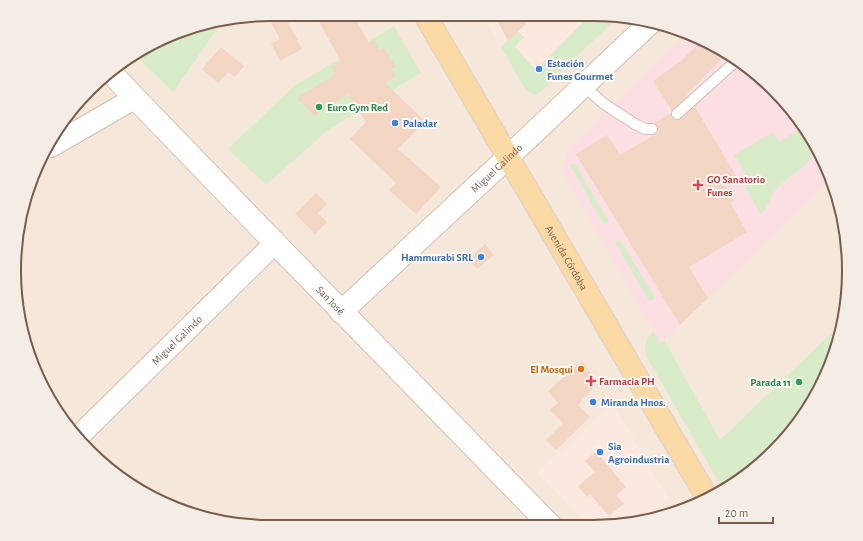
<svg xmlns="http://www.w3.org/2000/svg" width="863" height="541" font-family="'Alegreya Sans',sans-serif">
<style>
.residential{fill:#f5e8da}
.commercial{fill:#fde8e0}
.medical{fill:#fbdfe3}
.green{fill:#d8ecc9}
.building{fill:#f3d5c3}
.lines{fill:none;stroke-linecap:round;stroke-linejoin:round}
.lane-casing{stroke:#d1beb0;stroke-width:12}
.street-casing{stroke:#d1beb0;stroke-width:23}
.secondary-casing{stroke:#d6c0b0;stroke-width:24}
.primary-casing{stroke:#dad1cd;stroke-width:24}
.lane{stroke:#fff;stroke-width:10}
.street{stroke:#fff;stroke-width:21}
.secondary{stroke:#fff;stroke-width:22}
.primary{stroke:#fbd9a5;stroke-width:22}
.shop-dot{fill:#3f7fe0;stroke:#fffaf3;stroke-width:1.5}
.leisure-dot{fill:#2e9e5b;stroke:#fffaf3;stroke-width:1.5}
.health-dot{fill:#e0444e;stroke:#fffaf3;stroke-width:1.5}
.food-dot{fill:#e8710a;stroke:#fffaf3;stroke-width:1.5}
.labels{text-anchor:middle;stroke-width:4;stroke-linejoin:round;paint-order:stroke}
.shop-label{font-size:11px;font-weight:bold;fill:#366cbe;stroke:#fffaf3;text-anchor:start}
.leisure-label{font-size:11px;font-weight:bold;fill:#27864d;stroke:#fffaf3;text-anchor:start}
.street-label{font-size:11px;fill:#7a5c4d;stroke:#fffaf3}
.health-label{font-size:11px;font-weight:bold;fill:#be3a42;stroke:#fffaf3;text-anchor:start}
.food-label{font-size:11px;font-weight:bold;fill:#c56008;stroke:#fffaf3;text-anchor:end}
.rim{fill:none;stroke:#7a5c4d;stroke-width:2}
</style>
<rect width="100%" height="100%" fill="#fdf6ec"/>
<!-- residential -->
<polygon class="residential" points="271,14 626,16 691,34 749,67 815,142 847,237 840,337 796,427 761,463 706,500 609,526 237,525 172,507 114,474 57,413 23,337 14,270 28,188 67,114 128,57 188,28"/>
<!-- commercial -->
<g class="commercial">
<polygon points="482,15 619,16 537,95 526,91"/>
<polygon points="613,403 668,498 652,515 610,526 589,526 537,473"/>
</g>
<!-- medical -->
<polygon class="medical" points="688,33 691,34 749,67 815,142 828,182 680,325 660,343 562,171 569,147"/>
<!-- green -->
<g class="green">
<polygon points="589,16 619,16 537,95 526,91 501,47 518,31 524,37 515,47 536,70"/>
<polygon points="222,22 173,92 134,54 188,28"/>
<polygon points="394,26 421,73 328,130 266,185 228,149 293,87"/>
<polygon points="801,128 809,136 814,144 813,156 803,167 792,175 780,185 773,193 768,204 761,215 744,184 750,181 734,155 773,132 779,142"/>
<polygon points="575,163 609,222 604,225 570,165"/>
<polygon points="620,239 655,298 649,301 615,242"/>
<path d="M841,324L840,337L796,427L761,463L723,489L646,356C644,345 645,339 654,331L660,343L664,340L720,440Z"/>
</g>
<!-- building -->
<g class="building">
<polygon points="270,14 284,14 302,49 280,61 271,43 280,39 267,15"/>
<polygon points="333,14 353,14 369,43 374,40 380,50 384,48 396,67 391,69 396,76 385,83 425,121 398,149 441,187 416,214 389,190 396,183 350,139 366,122 348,94 314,116 297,98 335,74 331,68 341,61 319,22"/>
<polygon points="494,15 518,16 526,24 508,41"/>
<polygon points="702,40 707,43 722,59 687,94 688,96 672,111 653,81 681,61"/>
<polygon points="221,47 244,66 235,77 228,72 218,83 202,69"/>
<polygon points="695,107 736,176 724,183 734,201 730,203 747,232 689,267 708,298 680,325 576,154 607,135 620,155 656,134 658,132 658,129 657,125 654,123 671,113 671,116 672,119 675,120 679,120"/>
<polygon points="316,193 327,204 318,213 327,222 315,234 295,214"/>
<polygon points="485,244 494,255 477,269 468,259"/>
<polygon points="582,361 597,383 578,405 590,417 556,450 546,440 563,423 550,410 558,403 548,391"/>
<polygon points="596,451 626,487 616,495 624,504 609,516 590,494 587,497 578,486 595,472 585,461"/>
</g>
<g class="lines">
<defs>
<g id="lane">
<polyline points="583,85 603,103 618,113 635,124 645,129 652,129"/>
<polyline points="677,114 737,60"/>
</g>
<g id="street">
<polyline points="50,147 135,98"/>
<path id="s1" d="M79,436L275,243"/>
</g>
<g id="secondary">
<path id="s2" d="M111,73L275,243L551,526"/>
<path id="s3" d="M341,312L491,173L650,23"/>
</g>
<g id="primary">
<path id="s4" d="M425,15L708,499"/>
</g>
</defs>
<!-- lane casing -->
<use href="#lane" class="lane-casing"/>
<!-- street casing -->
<use href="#street" class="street-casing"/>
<!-- secondary casing -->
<use href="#secondary" class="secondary-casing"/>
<!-- primary casing -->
<use href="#primary" class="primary-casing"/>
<!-- lane -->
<use href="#lane" class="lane"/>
<!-- street -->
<use href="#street" class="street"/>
<!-- secondary -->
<use href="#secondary" class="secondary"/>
<!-- primary -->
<use href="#primary" class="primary"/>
</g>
<!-- markers -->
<g class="shop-dot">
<circle cx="539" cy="69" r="4"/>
<circle cx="395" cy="123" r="4"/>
<circle cx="481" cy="257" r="4"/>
<circle cx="593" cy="402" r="4"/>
<circle cx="600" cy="452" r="4"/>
</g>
<g class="leisure-dot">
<circle cx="319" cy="107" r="4"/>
<circle cx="799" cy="382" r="4"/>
</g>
<g class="health-dot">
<path d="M696 179h4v4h4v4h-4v4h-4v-4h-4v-4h4z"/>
<path d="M589 375h4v4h4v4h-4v4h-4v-4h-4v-4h4z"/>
</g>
<circle class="food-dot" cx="581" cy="369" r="4"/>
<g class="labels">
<!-- shop labels -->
<g class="shop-label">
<text x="547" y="67">Estación<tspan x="547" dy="13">Funes Gourmet</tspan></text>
<text x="403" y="127">Paladar</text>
<text x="473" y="261" text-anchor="end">Hammurabi SRL</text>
<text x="601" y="406">Miranda Hnos.</text>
<text x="608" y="450">Sia<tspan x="608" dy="13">Agroindustria</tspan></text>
</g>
<!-- leisure labels -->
<g class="leisure-label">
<text x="327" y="111">Euro Gym Red</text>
<text x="791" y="386" text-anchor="end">Parada 11</text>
</g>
<!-- street labels -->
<g class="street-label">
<text dy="4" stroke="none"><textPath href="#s3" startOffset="212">Miguel Galindo</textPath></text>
<text dy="4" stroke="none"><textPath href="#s4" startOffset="281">Avenida Córdoba</textPath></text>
<text dy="4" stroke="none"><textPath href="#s2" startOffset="316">San José</textPath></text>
<text dy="4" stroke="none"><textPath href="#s1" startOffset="137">Miguel Galindo</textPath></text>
</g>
<!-- health labels -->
<g class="health-label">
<text x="707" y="183">GO Sanatorio<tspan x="707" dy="13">Funes</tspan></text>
<text x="599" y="385">Farmacia PH</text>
</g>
<!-- food labels -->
<g class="food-label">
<text x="573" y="373">El Mosqui</text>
</g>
</g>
<!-- crop -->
<path d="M0 0H863V541H0ZM270 21H593A249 249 0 0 1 842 270V271A249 249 0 0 1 593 520H270A249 249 0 0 1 21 271V270A249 249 0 0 1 270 21Z" fill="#f4ede6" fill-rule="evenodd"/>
<path class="rim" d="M270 21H593A249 249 0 0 1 842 270V271A249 249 0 0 1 593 520H270A249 249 0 0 1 21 271V270A249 249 0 0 1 270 21Z"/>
<!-- scale -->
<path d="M719 517v6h54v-6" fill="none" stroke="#7a5c4d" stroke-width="2"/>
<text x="725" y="517" font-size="12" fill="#7a5c4d" stroke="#fffaf3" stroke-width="3" paint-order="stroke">20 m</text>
</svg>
